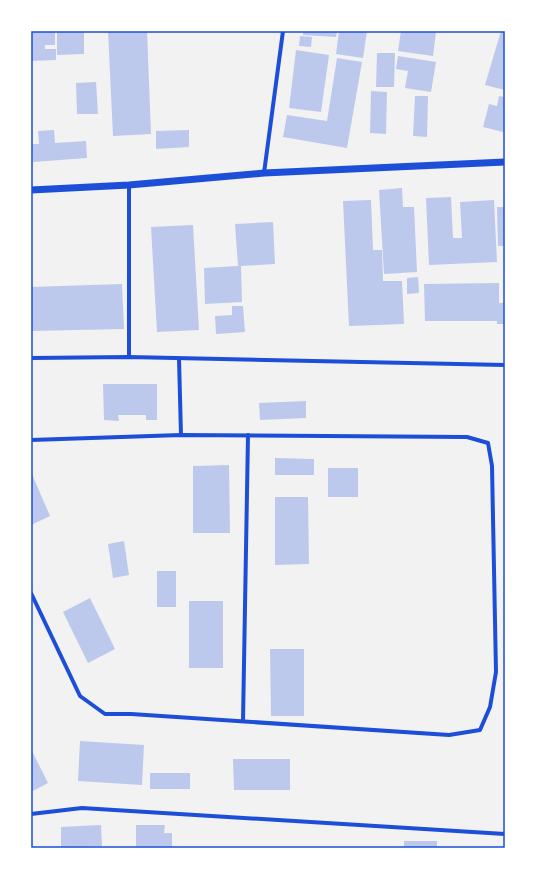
<svg xmlns="http://www.w3.org/2000/svg" width="536" height="879" font-family="Figtree,sans-serif">
<style>
.building{fill:#bdc9ec}
.lines{fill:none;stroke-linecap:round;stroke-linejoin:round}
.minor{stroke:#1d4ed8;stroke-width:4}
.tertiary{stroke:#1d4ed8;stroke-width:7}
.neatline{fill:none;stroke:#1d4ed8;stroke-width:1.5}
</style>
<rect width="100%" height="100%" fill="#f2f2f2"/>
<!-- building -->
<g class="building">
<polygon points="31,31 55,31 55,45 45,45 45,49 56,49 56,60 31,61"/>
<polygon points="57,31 84,31 84,54 57,55"/>
<polygon points="108,31 147,31 151,134 113,136"/>
<polygon points="303,31 337,31 336,37 303,35"/>
<polygon points="339,31 367,31 363,58 336,54"/>
<polygon points="401,31 436,31 433,56 398,51"/>
<polygon points="501,31 505,31 505,90 485,85"/>
<polygon points="300,36 312,37 311,47 299,46"/>
<polygon points="296,50 329,55 321,112 289,108"/>
<polygon points="377,53 395,53 394,87 376,87"/>
<polygon points="398,56 436,62 431,92 405,88 408,71 396,69"/>
<polygon points="337,58 362,62 347,148 283,137 287,115 327,121"/>
<polygon points="96,82 98,114 77,114 76,83"/>
<polygon points="371,91 387,92 386,134 370,133"/>
<polygon points="415,96 428,96 427,137 413,136"/>
<polygon points="499,96 505,97 505,125 503,132 483,127 489,104 497,106"/>
<polygon points="54,130 55,143 86,141 87,158 33,162 32,144 39,144 38,131"/>
<polygon points="189,130 189,147 156,149 156,131"/>
<polygon points="402,188 403,207 414,207 417,272 384,274 379,190"/>
<polygon points="451,197 453,238 462,238 460,202 494,200 497,262 429,265 426,198"/>
<polygon points="371,200 373,250 382,250 383,281 402,281 404,324 349,326 343,201"/>
<polygon points="497,207 505,207 505,246 498,246"/>
<polygon points="273,222 275,264 241,266 242,302 205,304 204,268 238,266 235,224"/>
<polygon points="193,225 199,330 157,332 151,227"/>
<polygon points="418,277 419,293 407,294 407,278"/>
<polygon points="499,283 499,303 505,303 505,324 497,324 497,321 425,321 424,284"/>
<polygon points="122,284 124,329 31,331 31,287"/>
<polygon points="232,306 243,306 245,332 216,334 215,316 232,315"/>
<polygon points="103,384 157,384 157,420 146,420 146,415 118,415 119,421 104,420"/>
<polygon points="306,401 306,418 260,420 259,403"/>
<polygon points="275,458 314,459 314,475 275,475"/>
<polygon points="229,465 230,533 193,533 193,466"/>
<rect x="328" y="468" width="30" height="29"/>
<polygon points="31,472 50,516 31,525"/>
<polygon points="275,497 308,497 309,564 275,565"/>
<polygon points="124,541 129,575 113,578 108,544"/>
<rect x="157" y="571" width="19" height="36"/>
<polygon points="90,598 115,649 88,663 63,612"/>
<rect x="189" y="601" width="34" height="67"/>
<polygon points="270,649 304,649 304,716 271,716"/>
<polygon points="80,741 144,745 142,785 78,781"/>
<polygon points="31,749 48,783 31,792"/>
<polygon points="233,759 290,759 290,790 234,790"/>
<rect x="150" y="773" width="40" height="16"/>
<polygon points="101,825 102,846 61,847 61,827"/>
<polygon points="136,825 165,825 164,833 172,833 172,848 136,848"/>
<rect x="404" y="841" width="33" height="7"/>
</g>
<g class="lines">
<!-- minor -->
<g class="minor">
<polyline points="264,173 283,31"/>
<polyline points="129,357 129,185"/>
<polyline points="31,358 129,357 505,365"/>
<polyline points="179,359 181,435"/>
<polyline points="31,440 181,435 467,437 488,443 492,466 496,672 490,707 480,730 449,735 131,714 105,714 80,696 31,593"/>
<polyline points="243,721 248,435"/>
<polyline points="31,814 82,808 505,834"/>
</g>
<!-- tertiary -->
<polyline class="tertiary" points="31,190 129,185 264,173 505,162"/>
</g>
<!-- border -->
<rect width="536" height="879" fill="none" stroke="#ffffff" stroke-width="64"/>
<rect x="32" y="32" width="472" height="815" class="neatline"/>
</svg>
